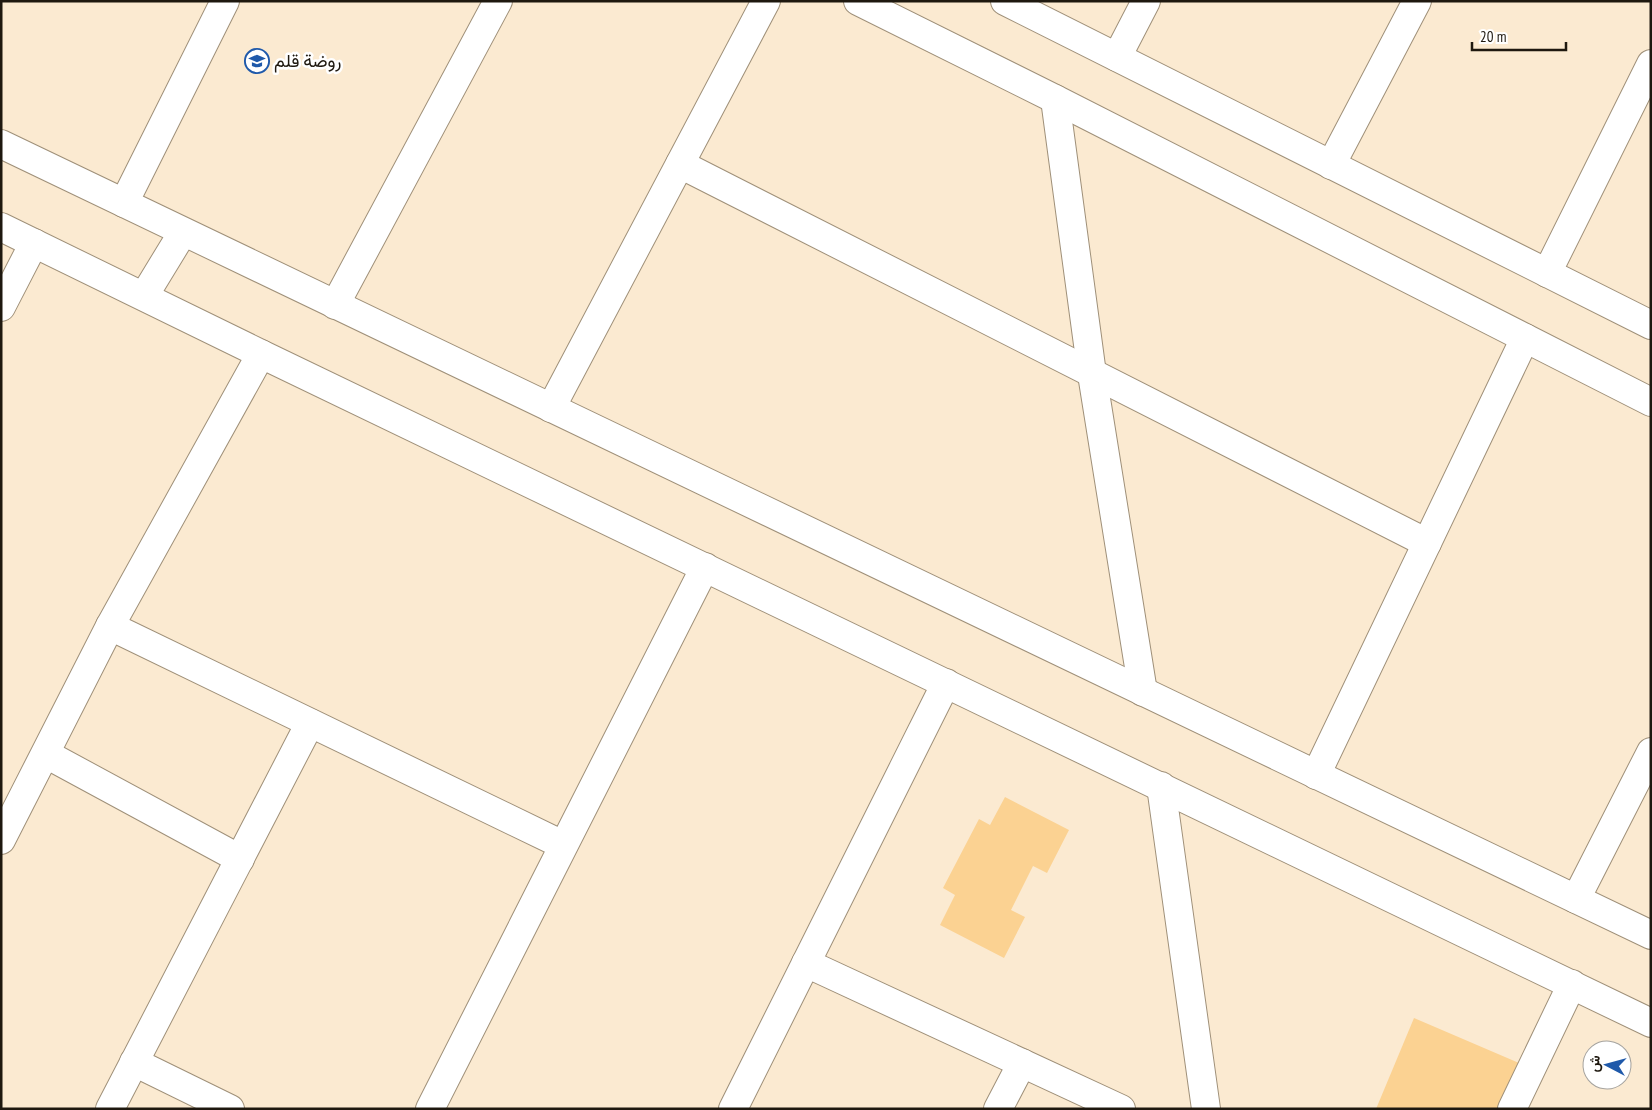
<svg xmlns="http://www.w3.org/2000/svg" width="1652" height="1110" font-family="'PT Sans Narrow',Vazirmatn,sans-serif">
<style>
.building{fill:#fbd292}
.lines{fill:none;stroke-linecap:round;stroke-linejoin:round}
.minor-casing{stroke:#9f9079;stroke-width:30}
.minor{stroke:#fff;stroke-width:28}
.labels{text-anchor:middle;stroke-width:5;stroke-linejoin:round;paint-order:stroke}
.poi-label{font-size:18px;fill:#1e180f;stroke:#fff;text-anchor:start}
</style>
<rect width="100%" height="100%" fill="#fbead1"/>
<!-- building -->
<g class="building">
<polygon points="1005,797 1069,830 1047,873 1033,866 1011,910 1025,917 1004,958 940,925 955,895 943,888 979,819 990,825"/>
<polygon points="1414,1018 1519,1063 1499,1109 1376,1109"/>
</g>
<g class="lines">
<defs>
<g id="minor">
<polyline points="858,1 1055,99 1651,402"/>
<polyline points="1005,1 1651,325"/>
<polyline points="1117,57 1146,1"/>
<polyline points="1055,99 1092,374 1143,692"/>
<polyline points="1,144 1651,935"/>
<polyline points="680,164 1427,543"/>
<polyline points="1331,165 1417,1"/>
<polyline points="124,203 225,1"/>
<polyline points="1,227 261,354 1651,1023"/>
<polyline points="1547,273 1651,64"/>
<polyline points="144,296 183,232"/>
<polyline points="335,305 498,1"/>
<polyline points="1,307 34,243"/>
<polyline points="551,408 766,1"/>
<polyline points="110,626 563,845"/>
<polyline points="46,754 240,859"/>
<polyline points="1316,775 1525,338"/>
<polyline points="1161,786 1206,1109"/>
<polyline points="1,840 110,626 261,354"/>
<polyline points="1576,899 1651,752"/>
<polyline points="806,963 1121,1109"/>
<polyline points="134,1062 230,1109"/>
<polyline points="110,1109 310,723"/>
<polyline points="430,1109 705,567"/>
<polyline points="733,1109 946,683"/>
<polyline points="998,1109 1022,1063"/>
<polyline points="1512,1109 1572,984"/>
</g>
</defs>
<!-- minor casing -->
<use href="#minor" class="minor-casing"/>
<!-- minor -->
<use href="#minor" class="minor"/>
</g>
<!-- icons -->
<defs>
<symbol id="school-ring" viewBox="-11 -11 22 22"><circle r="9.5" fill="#fff" stroke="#1f59aa" stroke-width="1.5"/><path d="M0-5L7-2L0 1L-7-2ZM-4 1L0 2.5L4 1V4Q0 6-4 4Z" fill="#1f59aa"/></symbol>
</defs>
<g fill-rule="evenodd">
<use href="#school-ring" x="243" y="47" width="28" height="28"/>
</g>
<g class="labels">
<!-- poi labels -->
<g class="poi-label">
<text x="274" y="67">روضة قلم</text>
</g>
</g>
<!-- border -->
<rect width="1652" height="1110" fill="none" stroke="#1e180f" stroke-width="5"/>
<!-- north arrow -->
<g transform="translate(1607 1065) rotate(276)"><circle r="24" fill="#ffffff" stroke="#a5a39f"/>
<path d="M0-4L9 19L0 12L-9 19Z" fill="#1f59aa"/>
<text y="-8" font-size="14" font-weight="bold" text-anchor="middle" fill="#1e180f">ش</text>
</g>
<!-- scale -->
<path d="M1472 42v8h94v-8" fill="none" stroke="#1e180f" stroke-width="2.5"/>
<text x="1480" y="42" font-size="15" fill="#1e180f" stroke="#ffffff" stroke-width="4" paint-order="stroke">20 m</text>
</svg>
